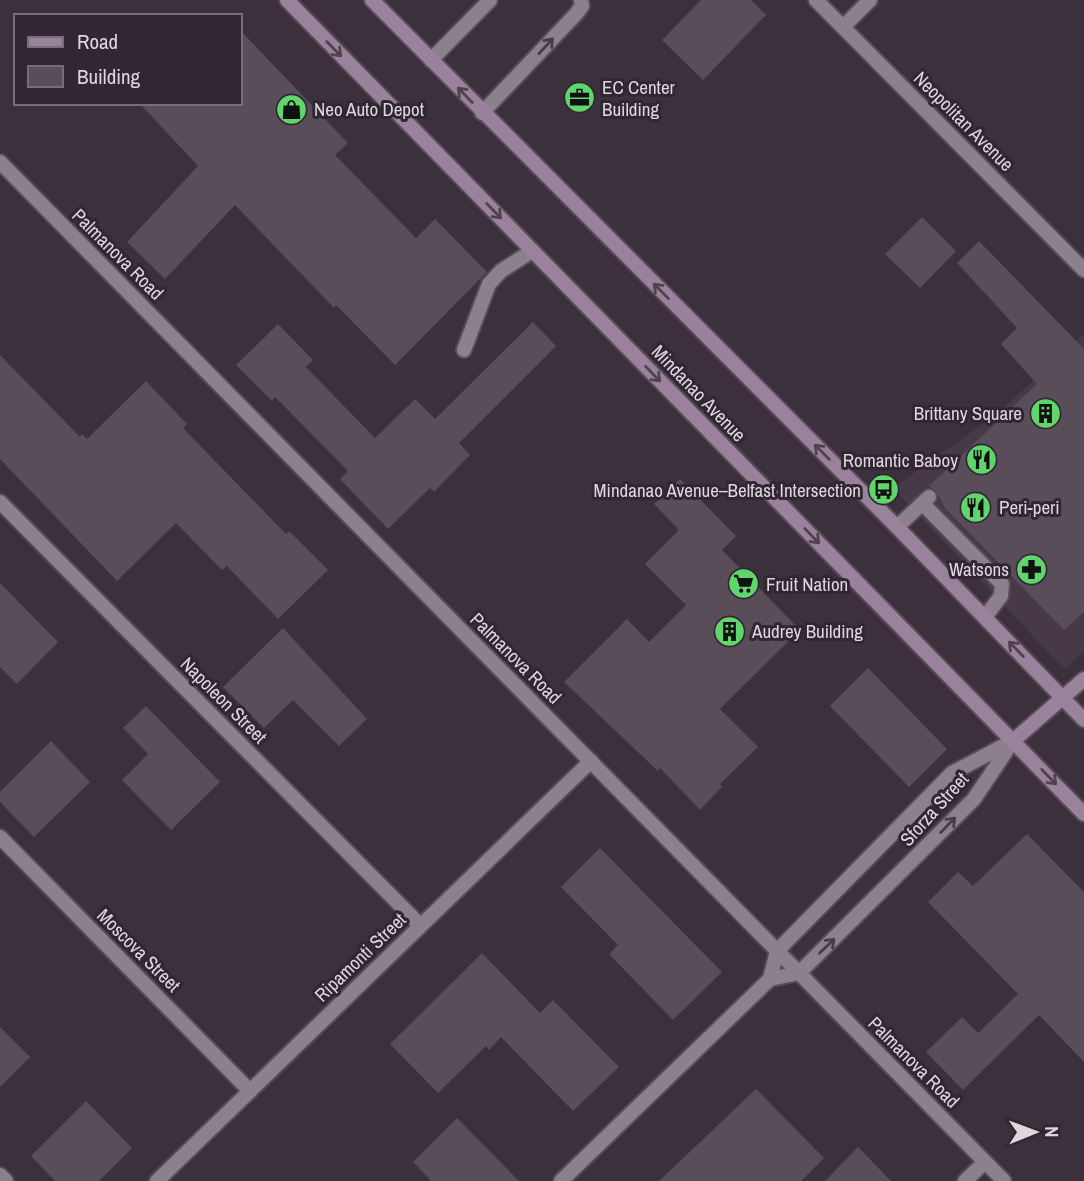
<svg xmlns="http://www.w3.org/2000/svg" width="1084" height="1181" font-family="'Archivo Narrow',sans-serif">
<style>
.built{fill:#483949}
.building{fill:#584d59}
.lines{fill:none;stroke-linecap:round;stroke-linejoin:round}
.service-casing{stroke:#574d57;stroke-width:18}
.minor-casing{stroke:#574d57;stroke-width:18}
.secondary-casing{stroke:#574d57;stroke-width:18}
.service{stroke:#8d808d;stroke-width:14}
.minor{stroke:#8d808d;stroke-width:14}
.secondary{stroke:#9b829c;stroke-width:14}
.oneway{stroke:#483c48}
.oneway2{stroke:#514251}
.labels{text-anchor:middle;stroke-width:6;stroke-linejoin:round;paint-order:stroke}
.poi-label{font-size:19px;fill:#ded7de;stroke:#312631;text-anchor:start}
.street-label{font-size:19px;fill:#ded7de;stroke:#312631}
</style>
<rect width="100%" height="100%" fill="#3b303b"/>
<!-- built -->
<polygon class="built" points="1084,334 1084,652 1064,669 893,488 998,413"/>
<!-- building -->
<g class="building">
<polygon points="701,0 751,0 766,15 703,80 662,40"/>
<polygon points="240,30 348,143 335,155 416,238 435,219 487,272 395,365 336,305 334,308 235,205 165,279 127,242 198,166 139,103 240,103"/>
<polygon points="922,217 956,251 920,288 885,254"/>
<polygon points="979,241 1084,349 1084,612 1064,630 945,508 936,491 929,486 1037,384 1001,344 1017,328 957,263"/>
<polygon points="533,322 556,346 459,443 470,455 434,492 430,488 388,529 340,479 348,471 275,397 272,401 236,365 278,324 313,360 306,367 375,438 415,399 435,419"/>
<polygon points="0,355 80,437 82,434 87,439 146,381 187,424 183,428 286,534 289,531 328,570 278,619 227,566 222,570 176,523 117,581 0,459"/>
<polygon points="680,479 736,536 722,550 800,630 720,709 758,747 720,784 722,787 700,810 660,768 658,771 564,682 627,619 649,642 686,605 645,564 679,530 654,504"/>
<polygon points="0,583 58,642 17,684 0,667"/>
<polygon points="283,628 367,719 339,746 293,700 264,728 223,687"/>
<polygon points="868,668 947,749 909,787 830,706"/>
<polygon points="146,706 220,782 171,830 122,780 148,754 123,728"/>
<polygon points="51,741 90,782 34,837 0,802 0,792"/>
<polygon points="1027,834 1084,892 1084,1062 1039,1015 963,1090 926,1052 962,1017 978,1033 1018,994 928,902 958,872 973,886"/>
<polygon points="600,848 722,972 673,1020 609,954 618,945 561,887"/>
<polygon points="482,953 540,1013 553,1000 619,1067 573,1111 501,1037 489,1050 486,1046 438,1093 390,1044"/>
<polygon points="0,1027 30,1057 0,1087"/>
<polygon points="756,1089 824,1158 801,1181 659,1181"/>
<polygon points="86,1101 132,1148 99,1181 55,1181 31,1156"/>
<polygon points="457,1118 519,1181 431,1181 413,1162"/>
<polygon points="858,1147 891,1181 825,1181"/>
</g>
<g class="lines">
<defs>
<g id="service">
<polyline points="431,60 490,0"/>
<polyline points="482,113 576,14 582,6 581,0"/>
<polyline points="464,350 489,284 501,271 532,251"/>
<polyline points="923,504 1002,584 1001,596 985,617"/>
<polyline points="897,527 929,497"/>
</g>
<g id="minor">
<polyline points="816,0 1084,270"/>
<polyline points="843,27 870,0"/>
<polyline points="0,162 1004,1181"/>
<polyline points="0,502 420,925"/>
<polyline points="0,837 250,1091"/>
<polyline points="770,979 777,951 952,773 1011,742"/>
<polyline points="0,1175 6,1181"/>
<polyline points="157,1181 591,761"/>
<polyline points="561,1181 770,979 799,973 974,799 1013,741"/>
<polyline points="965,1181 985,1162"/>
</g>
<g id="secondary">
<polyline points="287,0 1084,814"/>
<polyline points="372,0 897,527 1084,720"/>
<polyline points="1013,741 1084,679"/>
</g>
</defs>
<!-- service casing -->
<use href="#service" class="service-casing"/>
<!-- minor casing -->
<use href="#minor" class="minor-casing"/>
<!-- secondary casing -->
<use href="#secondary" class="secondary-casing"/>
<!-- service -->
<use href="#service" class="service"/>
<!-- minor -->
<use href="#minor" class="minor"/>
<!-- secondary -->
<use href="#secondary" class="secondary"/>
</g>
<!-- one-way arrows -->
<defs><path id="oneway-shaft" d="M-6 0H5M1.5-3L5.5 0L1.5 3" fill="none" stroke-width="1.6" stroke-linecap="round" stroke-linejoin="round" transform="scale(1.75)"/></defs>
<g class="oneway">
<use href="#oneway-shaft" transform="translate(546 46) rotate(-47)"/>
<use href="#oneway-shaft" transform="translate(948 825) rotate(-46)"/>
<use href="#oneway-shaft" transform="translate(827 946) rotate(-44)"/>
</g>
<g class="oneway2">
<use href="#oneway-shaft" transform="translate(334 49) rotate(46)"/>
<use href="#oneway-shaft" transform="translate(465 95) rotate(-134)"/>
<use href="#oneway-shaft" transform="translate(494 211) rotate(46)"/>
<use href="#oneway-shaft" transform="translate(661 291) rotate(-135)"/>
<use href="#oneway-shaft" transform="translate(653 374) rotate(46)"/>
<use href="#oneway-shaft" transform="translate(822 452) rotate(-135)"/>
<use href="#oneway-shaft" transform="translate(812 536) rotate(46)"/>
<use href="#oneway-shaft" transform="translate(1016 649) rotate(-134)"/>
<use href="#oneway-shaft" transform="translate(1049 777) rotate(46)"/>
</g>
<!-- icons -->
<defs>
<symbol id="office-disc" viewBox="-11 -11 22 22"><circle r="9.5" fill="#5fd56b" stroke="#312631"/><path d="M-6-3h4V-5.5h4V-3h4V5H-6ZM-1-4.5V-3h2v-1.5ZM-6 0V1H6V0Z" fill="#111"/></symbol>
<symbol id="shop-disc" viewBox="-11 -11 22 22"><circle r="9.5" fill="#5fd56b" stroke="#312631"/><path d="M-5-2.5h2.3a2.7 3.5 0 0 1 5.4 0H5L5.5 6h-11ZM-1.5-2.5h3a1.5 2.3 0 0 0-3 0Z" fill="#111"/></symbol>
<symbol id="building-disc" viewBox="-11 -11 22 22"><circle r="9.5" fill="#5fd56b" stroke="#312631"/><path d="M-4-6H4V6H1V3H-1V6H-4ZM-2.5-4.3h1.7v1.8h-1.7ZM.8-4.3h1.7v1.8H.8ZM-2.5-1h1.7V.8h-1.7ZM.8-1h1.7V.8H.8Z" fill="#111"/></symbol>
<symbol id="restaurant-disc" viewBox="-11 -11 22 22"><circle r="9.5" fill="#5fd56b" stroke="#312631"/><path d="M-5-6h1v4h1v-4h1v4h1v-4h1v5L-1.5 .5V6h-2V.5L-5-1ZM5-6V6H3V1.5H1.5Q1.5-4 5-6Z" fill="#111"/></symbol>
<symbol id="bus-disc" viewBox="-11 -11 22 22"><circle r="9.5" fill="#5fd56b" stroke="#312631"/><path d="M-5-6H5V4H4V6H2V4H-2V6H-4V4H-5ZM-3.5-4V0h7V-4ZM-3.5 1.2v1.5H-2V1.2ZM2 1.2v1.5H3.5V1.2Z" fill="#111"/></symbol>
<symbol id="pharmacy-disc" viewBox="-11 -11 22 22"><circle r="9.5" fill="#5fd56b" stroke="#312631"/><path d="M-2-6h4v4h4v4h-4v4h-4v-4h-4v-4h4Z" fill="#111"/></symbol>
<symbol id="supermarket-disc" viewBox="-11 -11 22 22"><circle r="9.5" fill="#5fd56b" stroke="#312631"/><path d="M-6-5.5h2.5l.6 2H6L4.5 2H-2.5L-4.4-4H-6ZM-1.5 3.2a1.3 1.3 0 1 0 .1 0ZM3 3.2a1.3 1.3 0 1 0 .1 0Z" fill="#111"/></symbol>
</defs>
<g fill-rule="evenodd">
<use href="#office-disc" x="562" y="80" width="35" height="35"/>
<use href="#shop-disc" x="274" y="92" width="35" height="35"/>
<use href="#building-disc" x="1028" y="396" width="35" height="35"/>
<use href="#restaurant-disc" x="964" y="442" width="35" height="35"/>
<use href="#bus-disc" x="866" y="472" width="35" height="35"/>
<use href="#restaurant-disc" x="958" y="490" width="35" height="35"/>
<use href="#pharmacy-disc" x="1014" y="552" width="35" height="35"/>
<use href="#supermarket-disc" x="726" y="566" width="35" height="35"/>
<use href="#building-disc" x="712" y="614" width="35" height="35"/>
</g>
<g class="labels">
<!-- poi labels -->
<g class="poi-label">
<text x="602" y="94">EC Center<tspan x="602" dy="22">Building</tspan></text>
<text x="314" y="116">Neo Auto Depot</text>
<text x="1022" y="420" text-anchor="end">Brittany Square</text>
<text x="958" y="467" text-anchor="end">Romantic Baboy</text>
<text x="861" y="497" text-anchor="end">Mindanao Avenue–Belfast Intersection</text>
<text x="999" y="514">Peri-peri</text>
<text x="1009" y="576" text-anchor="end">Watsons</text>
<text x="766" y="591">Fruit Nation</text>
<text x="752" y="638">Audrey Building</text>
</g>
<!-- street labels -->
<g class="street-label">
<text transform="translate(964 121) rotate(45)" y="7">Neopolitan Avenue</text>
<text transform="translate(118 254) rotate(45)" y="7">Palmanova Road</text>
<text transform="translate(699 393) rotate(46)" y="7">Mindanao Avenue</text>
<text transform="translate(516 658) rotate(45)" y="7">Palmanova Road</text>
<text transform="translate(224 700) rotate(45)" y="7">Napoleon Street</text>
<text transform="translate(934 809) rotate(-48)" y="7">Sforza Street</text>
<text transform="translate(139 950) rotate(45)" y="7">Moscova Street</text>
<text transform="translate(360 957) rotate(-44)" y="7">Ripamonti Street</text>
<text transform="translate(914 1062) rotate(45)" y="7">Palmanova Road</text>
</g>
</g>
<!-- legend -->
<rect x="14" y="14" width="228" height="91" fill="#312631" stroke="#766d76" stroke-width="2"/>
<rect x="28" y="37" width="35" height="10" fill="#9b829c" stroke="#766d76" stroke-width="2"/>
<text x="77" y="49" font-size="21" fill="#ded7de">Road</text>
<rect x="28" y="66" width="35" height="21" fill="#584d59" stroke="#766d76" stroke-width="2"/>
<text x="77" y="84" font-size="21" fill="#ded7de">Building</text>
<!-- north arrow -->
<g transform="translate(1035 1132) rotate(89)" stroke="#312631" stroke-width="5" paint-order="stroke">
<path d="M0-5L12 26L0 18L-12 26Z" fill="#ded7de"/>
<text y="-10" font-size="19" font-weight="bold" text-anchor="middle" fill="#ded7de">N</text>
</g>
</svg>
